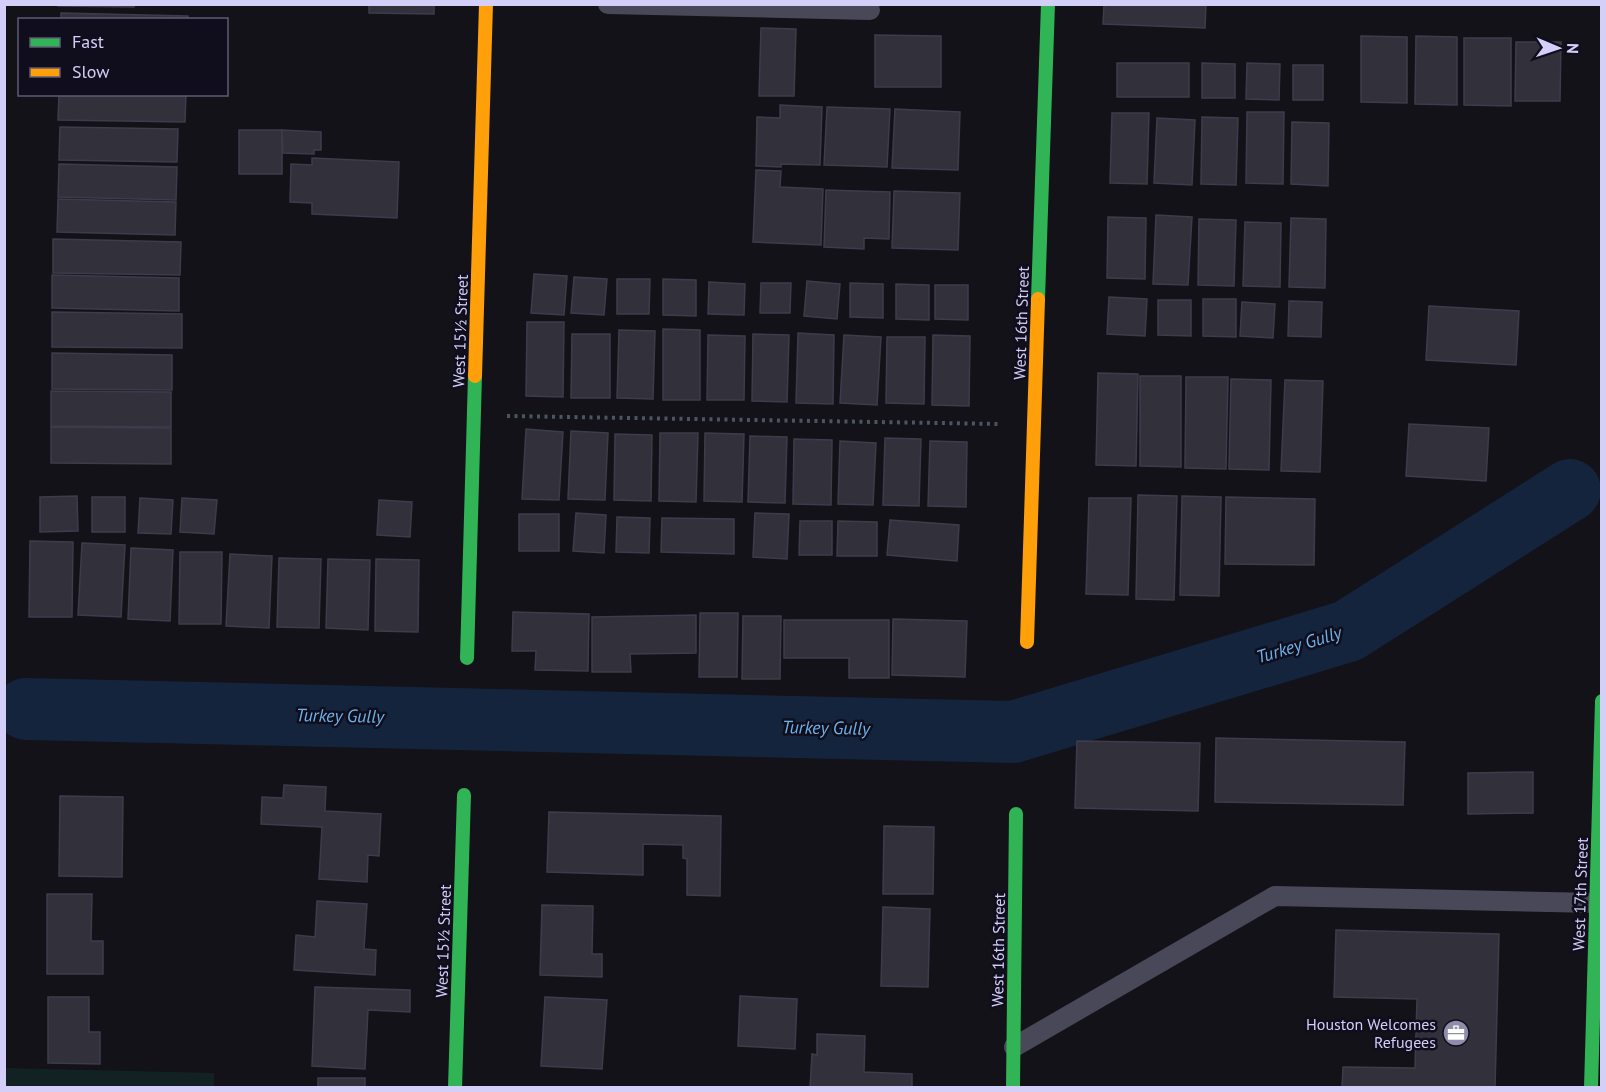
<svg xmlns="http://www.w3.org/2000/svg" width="1606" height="1092" font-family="'PT Sans',sans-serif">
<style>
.green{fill:#122222}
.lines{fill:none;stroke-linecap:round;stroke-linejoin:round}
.river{stroke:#14243c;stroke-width:62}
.building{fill:#31303b;stroke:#3e3c4c;stroke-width:1.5}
.path{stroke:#4a5660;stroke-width:4;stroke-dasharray:3 4.5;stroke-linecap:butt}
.lane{stroke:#484858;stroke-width:20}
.fast{stroke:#30b455;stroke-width:14}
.slow{stroke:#ff9f0a;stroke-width:14}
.labels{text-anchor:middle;stroke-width:5;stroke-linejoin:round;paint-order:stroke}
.street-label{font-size:16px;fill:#d3cff9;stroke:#100e1c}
.poi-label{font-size:16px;fill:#d3cff9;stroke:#100e1c;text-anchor:end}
.water-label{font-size:18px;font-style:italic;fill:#6bb3eb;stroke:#100e1c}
</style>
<rect width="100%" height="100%" fill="#121218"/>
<!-- green -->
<polygon class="green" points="5,1068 214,1073 214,1087 5,1087"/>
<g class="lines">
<!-- river -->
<polyline class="river" points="26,709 1013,732 1348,631 1570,490"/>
</g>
<!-- building -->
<g class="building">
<polygon points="58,4 134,4 134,7 58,6"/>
<polygon points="369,4 434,4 434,14 369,13"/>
<polygon points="1104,4 1206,4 1205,28 1103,24"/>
<polygon points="61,13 188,16 188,20 61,20"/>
<polygon points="761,28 796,29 794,96 759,96"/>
<polygon points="875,35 941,36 941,87 875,87"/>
<polygon points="1361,36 1407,37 1407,103 1361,102"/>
<polygon points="1416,36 1457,37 1457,105 1415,104"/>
<polygon points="1464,38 1511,38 1511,106 1464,105"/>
<polygon points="1516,42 1561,42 1560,101 1515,101"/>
<rect x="1117" y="63" width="72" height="34"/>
<polygon points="1202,63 1235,64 1235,98 1202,98"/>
<polygon points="1247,63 1280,64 1279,100 1246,99"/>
<rect x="1293" y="65" width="30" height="35"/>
<polygon points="59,94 186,94 185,122 58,120"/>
<polygon points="780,105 822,107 820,165 781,164 781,167 756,166 757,117 780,118"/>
<polygon points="827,107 890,109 887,167 824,165"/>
<polygon points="895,109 960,112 958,170 892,168"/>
<polygon points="1247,112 1284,112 1283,184 1246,183"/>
<polygon points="1112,113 1149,113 1147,184 1110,183"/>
<polygon points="1202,117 1238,118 1236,185 1201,184"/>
<polygon points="1157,118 1195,120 1192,185 1154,183"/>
<polygon points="1292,122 1329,123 1328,186 1291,184"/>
<polygon points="60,127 178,129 177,162 59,160"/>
<rect x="239" y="130" width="43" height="44"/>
<polygon points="282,130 321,132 321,150 314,150 314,154 283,153"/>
<polygon points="312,158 399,162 397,218 312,214 312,203 290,202 291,164 312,165"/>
<polygon points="59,164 177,167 176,200 58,197"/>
<polygon points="756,170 781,171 780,187 823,189 821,245 753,242"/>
<polygon points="826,190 890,192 889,239 864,238 864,249 824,247"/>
<polygon points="894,191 960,193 958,250 892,248"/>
<polygon points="58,199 176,202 175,235 57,232"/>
<polygon points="1156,215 1192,217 1188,285 1153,284"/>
<polygon points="1108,217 1146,218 1145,279 1107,278"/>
<polygon points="1291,218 1326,219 1325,288 1289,287"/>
<polygon points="1199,219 1236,220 1234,286 1198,285"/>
<polygon points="1245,222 1281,223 1280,287 1243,286"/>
<polygon points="53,239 181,242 180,275 53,273"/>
<polygon points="534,274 567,276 564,315 531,313"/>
<polygon points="52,275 179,278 179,311 52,308"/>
<polygon points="574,277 607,279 604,315 571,313"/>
<polygon points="617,279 650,279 649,314 617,314"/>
<polygon points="663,279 696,280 696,316 663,315"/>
<polygon points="807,281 840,284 837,319 804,316"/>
<polygon points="709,282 745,284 744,315 708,314"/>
<polygon points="761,283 791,283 790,313 760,313"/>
<polygon points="850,283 883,284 883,318 850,317"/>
<polygon points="896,284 929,285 929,320 896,319"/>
<polygon points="935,285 968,285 968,320 935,319"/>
<polygon points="1109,297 1147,299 1145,336 1107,334"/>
<polygon points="1203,299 1236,299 1236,337 1203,336"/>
<polygon points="1158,300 1191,300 1191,336 1158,335"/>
<polygon points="1289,301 1322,302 1321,337 1288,336"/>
<polygon points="1242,302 1275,304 1273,338 1240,336"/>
<polygon points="1429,306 1519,311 1516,365 1426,360"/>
<polygon points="52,312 182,314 182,348 52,347"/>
<polygon points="527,322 564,322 563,397 526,396"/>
<polygon points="663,329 700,330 700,400 663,400"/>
<polygon points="619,330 655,331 653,399 617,398"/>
<polygon points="798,333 834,335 833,404 796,403"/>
<polygon points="572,334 610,334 610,398 571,398"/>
<polygon points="753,334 789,335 787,402 752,401"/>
<polygon points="708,335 745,336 744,400 707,400"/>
<polygon points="844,335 881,337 877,405 840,403"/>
<polygon points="933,335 970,336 969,406 932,405"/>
<polygon points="887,337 925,337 924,404 886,403"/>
<polygon points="52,353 172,355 172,390 52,389"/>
<polygon points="1098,373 1138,374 1136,466 1096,465"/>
<polygon points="1140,376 1181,376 1181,467 1140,466"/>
<polygon points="1186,377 1228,377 1226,469 1185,468"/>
<polygon points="1231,379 1271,380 1269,470 1229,469"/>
<polygon points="1285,380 1323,381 1320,472 1281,471"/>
<polygon points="51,391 171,392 171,427 51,426"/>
<polygon points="1409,424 1489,428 1486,481 1406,476"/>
<polygon points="51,427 171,428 171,464 51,463"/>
<polygon points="526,429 563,432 559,500 522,499"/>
<polygon points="571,431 608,433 605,500 568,499"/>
<polygon points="660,433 698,433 696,502 659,501"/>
<polygon points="705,433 744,434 742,502 704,501"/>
<polygon points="615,434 652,435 651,501 614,500"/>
<polygon points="750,436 787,437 785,503 748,502"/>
<polygon points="885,438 921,439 919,506 883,505"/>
<polygon points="794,439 832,440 831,505 793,504"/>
<polygon points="840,441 876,443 873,505 838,504"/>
<polygon points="930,441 967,442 966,507 928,506"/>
<polygon points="1138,495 1177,496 1174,600 1136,599"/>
<polygon points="77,496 78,531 40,532 40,497"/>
<polygon points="1182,496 1221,497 1219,596 1180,595"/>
<rect x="92" y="497" width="33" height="35"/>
<polygon points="1226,497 1315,499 1314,565 1225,564"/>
<polygon points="140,498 173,500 171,534 138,533"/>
<polygon points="182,498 217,500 214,534 180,532"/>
<polygon points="1089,498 1131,498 1128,595 1086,594"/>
<polygon points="379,500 412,502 410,537 377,535"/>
<polygon points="576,513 606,515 604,553 573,551"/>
<polygon points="755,513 789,514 787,559 753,557"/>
<rect x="519" y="514" width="40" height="37"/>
<polygon points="617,517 650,518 649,553 616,552"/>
<polygon points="662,518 734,519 734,554 661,552"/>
<polygon points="890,520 959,525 957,561 887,555"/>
<polygon points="800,521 832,521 832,555 799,555"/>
<polygon points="838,521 877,522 877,556 837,556"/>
<polygon points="30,541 73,542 72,617 29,617"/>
<polygon points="82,543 125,545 121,617 78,615"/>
<polygon points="131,548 173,550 170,621 128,619"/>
<polygon points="180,552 222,552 221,624 179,624"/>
<polygon points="230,554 272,556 269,628 226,626"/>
<polygon points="279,558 321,559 319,628 277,627"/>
<polygon points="328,559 370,560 368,630 326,628"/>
<polygon points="376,559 419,560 418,632 375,631"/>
<polygon points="513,612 589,614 588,671 535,670 536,651 512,651"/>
<polygon points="700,613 738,613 737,677 699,677"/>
<polygon points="696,615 696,653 630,654 631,672 592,672 592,617"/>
<polygon points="743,616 781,616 780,679 742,679"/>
<polygon points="893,619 967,621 965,677 892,675"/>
<polygon points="784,620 889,620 889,678 849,678 849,658 784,658"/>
<polygon points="1216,738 1405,742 1403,805 1215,802"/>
<polygon points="1077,741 1200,743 1198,811 1075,808"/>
<polygon points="1533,772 1533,813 1468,814 1468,773"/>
<polygon points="284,785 326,787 325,811 381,814 379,856 368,855 367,882 319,879 322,827 261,824 262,797 283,798"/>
<polygon points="60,796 123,797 122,877 59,876"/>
<polygon points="549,812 721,816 720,896 687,895 687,859 683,858 683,845 643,844 643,875 547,872"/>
<polygon points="884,826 934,827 933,894 883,894"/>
<polygon points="47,894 92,894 91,941 103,941 103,974 47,974"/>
<polygon points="317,901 367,904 364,949 376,950 375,975 294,970 296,935 315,937"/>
<polygon points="542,905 593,906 592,954 602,954 602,977 540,975"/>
<polygon points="883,907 930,909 928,987 881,986"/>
<polygon points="1336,930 1499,934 1495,1088 1342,1088 1343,1067 1415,1068 1417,999 1334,997"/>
<polygon points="315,987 410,990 410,1012 368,1010 365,1069 312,1066"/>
<polygon points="740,996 797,999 795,1049 738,1046"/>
<polygon points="48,997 89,997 89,1032 100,1032 100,1064 48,1063"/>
<polygon points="545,997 607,1000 602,1069 541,1066"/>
<polygon points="817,1034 865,1036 864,1072 912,1074 912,1088 810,1088 812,1054 817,1055"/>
<rect x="318" y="1078" width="47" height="10"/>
</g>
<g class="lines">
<!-- path -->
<polyline class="path" points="507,416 1000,424"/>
<!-- lane -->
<g class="lane">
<polyline points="608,4 870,10"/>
<polyline points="1014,1047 1275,896 1596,903"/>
</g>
<!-- fast -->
<g class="fast">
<polyline points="1038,299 1048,4"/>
<polyline points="467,658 475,376"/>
<polyline points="455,1088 464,795"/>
<polyline points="1013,1088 1016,814"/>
<polyline points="1591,1088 1602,701"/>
</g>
<!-- slow -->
<g class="slow">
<polyline points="475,376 486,4"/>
<polyline points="1027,642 1038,299"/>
</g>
</g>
<!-- icons -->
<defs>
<symbol id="office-disc" viewBox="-11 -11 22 22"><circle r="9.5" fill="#8f8daa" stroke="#100e1c"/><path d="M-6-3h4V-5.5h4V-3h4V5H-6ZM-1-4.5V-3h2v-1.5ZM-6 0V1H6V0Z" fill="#fff"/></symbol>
</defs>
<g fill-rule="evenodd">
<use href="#office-disc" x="1441" y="1018" width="30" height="30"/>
</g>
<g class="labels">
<!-- street labels -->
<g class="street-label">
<text transform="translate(1021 323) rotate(-88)" y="6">West 16th Street</text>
<text transform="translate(460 331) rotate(-88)" y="6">West 15½ Street</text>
<text transform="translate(1580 894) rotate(-88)" y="6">West 17th Street</text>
<text transform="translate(443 941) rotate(-88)" y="6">West 15½ Street</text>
<text transform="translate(998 950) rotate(-89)" y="6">West 16th Street</text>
</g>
<!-- poi labels -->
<g class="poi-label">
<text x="1436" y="1030">Houston Welcomes<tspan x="1436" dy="18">Refugees</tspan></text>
</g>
<!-- water labels -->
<g class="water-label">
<text transform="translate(1299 645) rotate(-17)" y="6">Turkey Gully</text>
<text transform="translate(340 716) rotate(1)" y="6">Turkey Gully</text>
<text transform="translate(826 728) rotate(1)" y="6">Turkey Gully</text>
</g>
</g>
<!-- border -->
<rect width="1606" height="1092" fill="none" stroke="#d3cff9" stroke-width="12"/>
<!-- legend -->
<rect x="18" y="18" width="210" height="78" fill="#100e1c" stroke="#5e5b74" stroke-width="1.5"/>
<rect x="30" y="38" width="30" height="9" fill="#30b455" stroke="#5e5b74" stroke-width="1.5"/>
<text x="72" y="48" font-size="18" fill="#d3cff9">Fast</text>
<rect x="30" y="68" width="30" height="9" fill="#ff9f0a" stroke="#5e5b74" stroke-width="1.5"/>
<text x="72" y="78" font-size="18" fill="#d3cff9">Slow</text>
<!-- north arrow -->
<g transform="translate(1558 48) rotate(92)" stroke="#100e1c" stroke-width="4.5" paint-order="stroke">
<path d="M0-4.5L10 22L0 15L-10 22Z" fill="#d3cff9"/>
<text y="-9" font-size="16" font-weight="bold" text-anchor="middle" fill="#d3cff9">N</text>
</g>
</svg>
